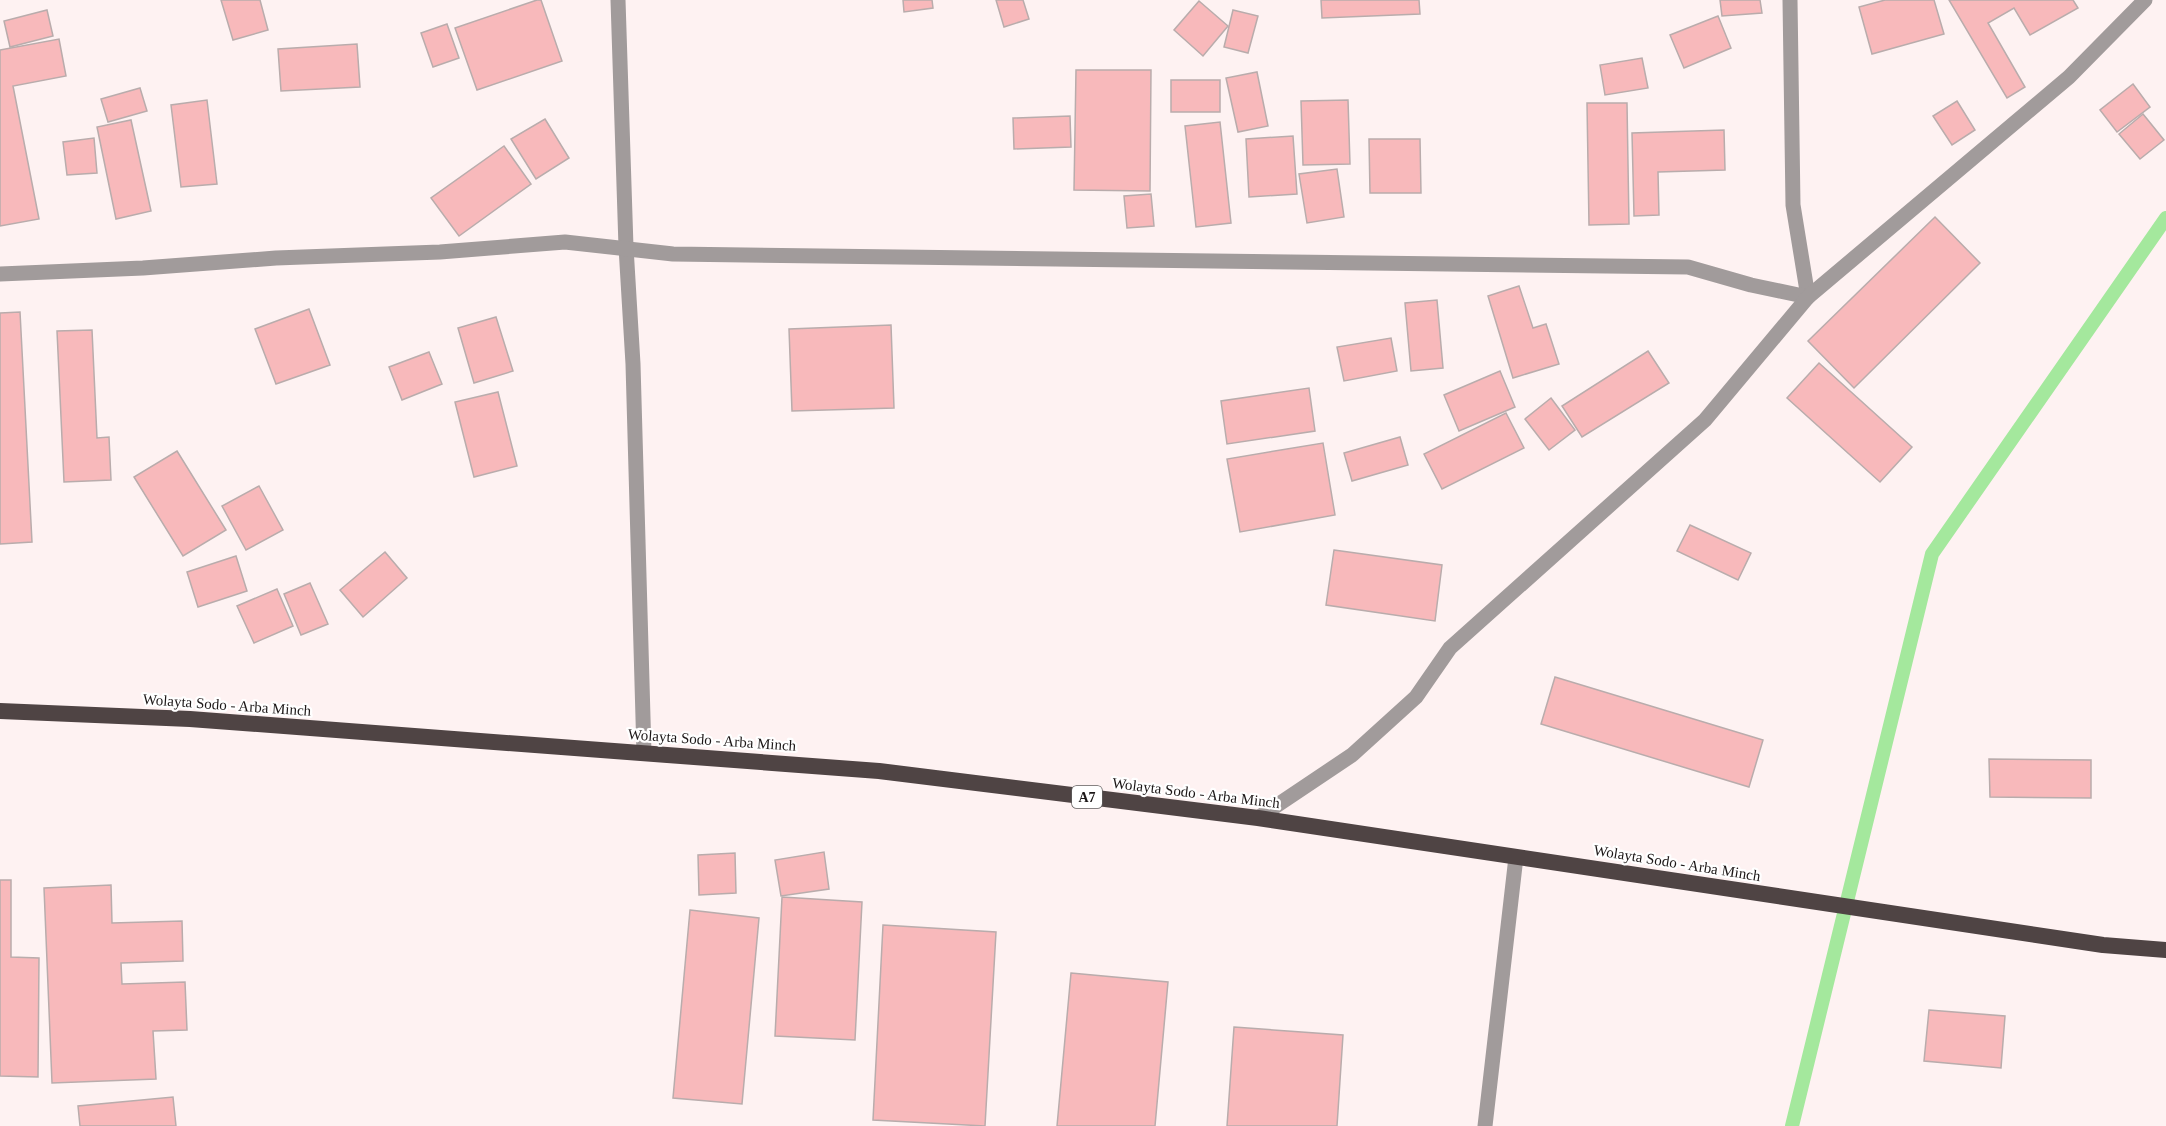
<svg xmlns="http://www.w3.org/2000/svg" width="2166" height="1126" font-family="'Times New Roman',serif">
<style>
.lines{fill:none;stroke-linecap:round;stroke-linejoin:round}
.stream{stroke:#a4e89d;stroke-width:14}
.building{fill:#f8b9bb;stroke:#b9acac;stroke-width:1.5}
.minor{stroke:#a19b9b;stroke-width:15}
.trunk{stroke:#4f4444;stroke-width:16}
.labels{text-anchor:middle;stroke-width:4.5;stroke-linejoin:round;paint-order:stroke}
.shield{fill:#fff;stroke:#605d5d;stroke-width:1.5}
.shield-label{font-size:14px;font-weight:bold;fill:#1c1717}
.street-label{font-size:15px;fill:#1c1717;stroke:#fff}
</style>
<rect width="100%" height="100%" fill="#fef2f2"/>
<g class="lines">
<!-- stream -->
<polyline class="stream" points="1792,1126 1932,554 2166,218"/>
</g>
<!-- building -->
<g class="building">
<polygon points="221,0 260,0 268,30 233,40"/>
<polygon points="537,0 541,0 562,61 477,90 455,28"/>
<polygon points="903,0 932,0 933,8 904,12"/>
<polygon points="996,0 1023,0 1029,19 1004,27"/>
<polygon points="1321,0 1419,0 1420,14 1322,18"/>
<polygon points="1720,0 1760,0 1762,13 1722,16"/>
<polygon points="1885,0 1934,0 1944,34 1872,54 1859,7"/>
<polygon points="1949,0 2073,0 2078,8 2030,35 2014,8 1988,23 2025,87 2007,98"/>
<polygon points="1199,1 1228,26 1203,56 1174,30"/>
<polygon points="47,10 53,36 10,47 4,21"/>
<polygon points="1233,10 1258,16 1248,53 1224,47"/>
<polygon points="1718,16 1731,48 1684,68 1670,35"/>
<polygon points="447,24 459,58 433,67 421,33"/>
<polygon points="59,39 66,76 13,86 39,219 0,226 0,50"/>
<polygon points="357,44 360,87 281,91 278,49"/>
<polygon points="1642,58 1648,88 1605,95 1600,65"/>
<polygon points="1076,70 1151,70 1150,191 1074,190"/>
<polygon points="1257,72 1268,126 1238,132 1226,78"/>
<rect x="1171" y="80" width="49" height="32"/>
<polygon points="2133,84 2150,107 2117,132 2100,110"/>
<polygon points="140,88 147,111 108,122 101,99"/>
<polygon points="207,100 217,184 181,187 171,105"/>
<polygon points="1348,100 1350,164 1303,165 1301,101"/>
<polygon points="1957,101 1975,130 1952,145 1933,116"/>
<polygon points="1587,103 1627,103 1629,224 1589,225"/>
<polygon points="2143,114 2164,140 2140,159 2119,134"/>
<polygon points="1070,116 1071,147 1014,149 1013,118"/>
<polygon points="545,119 569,158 536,179 511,139"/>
<polygon points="131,120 151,211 116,219 97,127"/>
<polygon points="1220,122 1231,223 1196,227 1185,126"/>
<polygon points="1724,130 1725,170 1658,172 1659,215 1634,216 1632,133"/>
<polygon points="1293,136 1297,194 1249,197 1246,139"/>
<polygon points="94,138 97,173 67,175 63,142"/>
<polygon points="1369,139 1420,139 1421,193 1370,193"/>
<polygon points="504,146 531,184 459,236 431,198"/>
<polygon points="1337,169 1344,217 1307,223 1299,174"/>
<polygon points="1151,194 1154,226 1127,228 1124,196"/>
<polygon points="1935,217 1980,263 1854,388 1808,341"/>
<polygon points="1519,286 1533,328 1546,324 1559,364 1513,378 1488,296"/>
<polygon points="1437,300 1443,368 1411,371 1405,303"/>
<polygon points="309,309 330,365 276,384 255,329"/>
<polygon points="20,312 32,542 0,544 0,313"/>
<polygon points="496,317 513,371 474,383 458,328"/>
<polygon points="891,325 894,408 792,411 789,329"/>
<polygon points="92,330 97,438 109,437 111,480 64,482 57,331"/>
<polygon points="1391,338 1397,371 1344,381 1337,347"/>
<polygon points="1648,351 1669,383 1582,437 1562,406"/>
<polygon points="429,352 442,384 402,400 389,367"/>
<polygon points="1819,363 1912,447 1880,482 1787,398"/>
<polygon points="1500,371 1515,407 1459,431 1444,395"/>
<polygon points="1309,388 1315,431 1227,444 1221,401"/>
<polygon points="498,392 517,466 474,477 455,402"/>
<polygon points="1551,398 1575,430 1549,450 1525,419"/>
<polygon points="1506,413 1524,448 1442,489 1424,454"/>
<polygon points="1400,437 1408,465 1352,481 1344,453"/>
<polygon points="1323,443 1335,515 1240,532 1227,459"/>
<polygon points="177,451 226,530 183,556 134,477"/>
<polygon points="259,486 283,530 246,550 222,506"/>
<polygon points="1690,525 1751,553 1738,580 1677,551"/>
<polygon points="1334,550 1442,565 1435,621 1326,605"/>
<polygon points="385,552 407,578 363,617 340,590"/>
<polygon points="236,556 247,591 198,607 187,572"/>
<polygon points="310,583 328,624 301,635 284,594"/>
<polygon points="277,589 293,626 254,643 237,606"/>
<polygon points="1555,677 1763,740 1749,787 1541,724"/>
<polygon points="1989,759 2091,760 2091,798 1990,797"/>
<polygon points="824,852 829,889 781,896 775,860"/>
<polygon points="735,853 736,893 699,895 698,855"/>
<polygon points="0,880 11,880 11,957 39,958 38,1077 0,1076"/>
<polygon points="111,885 112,923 182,921 183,961 121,963 122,984 185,982 187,1030 153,1031 156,1079 52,1083 44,888"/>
<polygon points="782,897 862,902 855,1040 775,1036"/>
<polygon points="690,910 759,918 742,1104 673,1098"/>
<polygon points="883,925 996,932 985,1126 873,1120"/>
<polygon points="1071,973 1168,982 1155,1126 1057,1126"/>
<polygon points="1929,1010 2005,1016 2001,1068 1924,1061"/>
<polygon points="1234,1027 1343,1035 1337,1126 1227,1126"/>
<polygon points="173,1097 176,1126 80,1126 78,1106"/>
</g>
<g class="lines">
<!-- minor -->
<g class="minor">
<polyline points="618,0 626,247 633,364 644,753"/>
<polyline points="1790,0 1793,205 1808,297"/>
<polyline points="0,274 143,268 276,258 440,252 565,242 673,254 1688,267 1751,285 1808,297"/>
<polyline points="1258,818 1352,755 1416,697 1450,648 1705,420 1808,297 2069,77 2145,0"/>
<polyline points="1485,1126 1516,857"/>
</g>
<!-- trunk -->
<polyline class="trunk" points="0,711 190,719 879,771 1258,818 2103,945 2166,950"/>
</g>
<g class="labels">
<!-- shield labels -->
<rect class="shield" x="1072" y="786" width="30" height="22" rx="4.5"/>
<g class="shield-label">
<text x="1087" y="802">A7</text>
</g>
<!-- street labels -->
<g class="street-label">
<text transform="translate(227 705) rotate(4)" y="5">Wolayta Sodo - Arba Minch</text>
<text transform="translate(712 740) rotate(4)" y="5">Wolayta Sodo - Arba Minch</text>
<text transform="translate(1196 793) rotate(7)" y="5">Wolayta Sodo - Arba Minch</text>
<text transform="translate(1677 863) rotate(9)" y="5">Wolayta Sodo - Arba Minch</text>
</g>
</g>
</svg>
